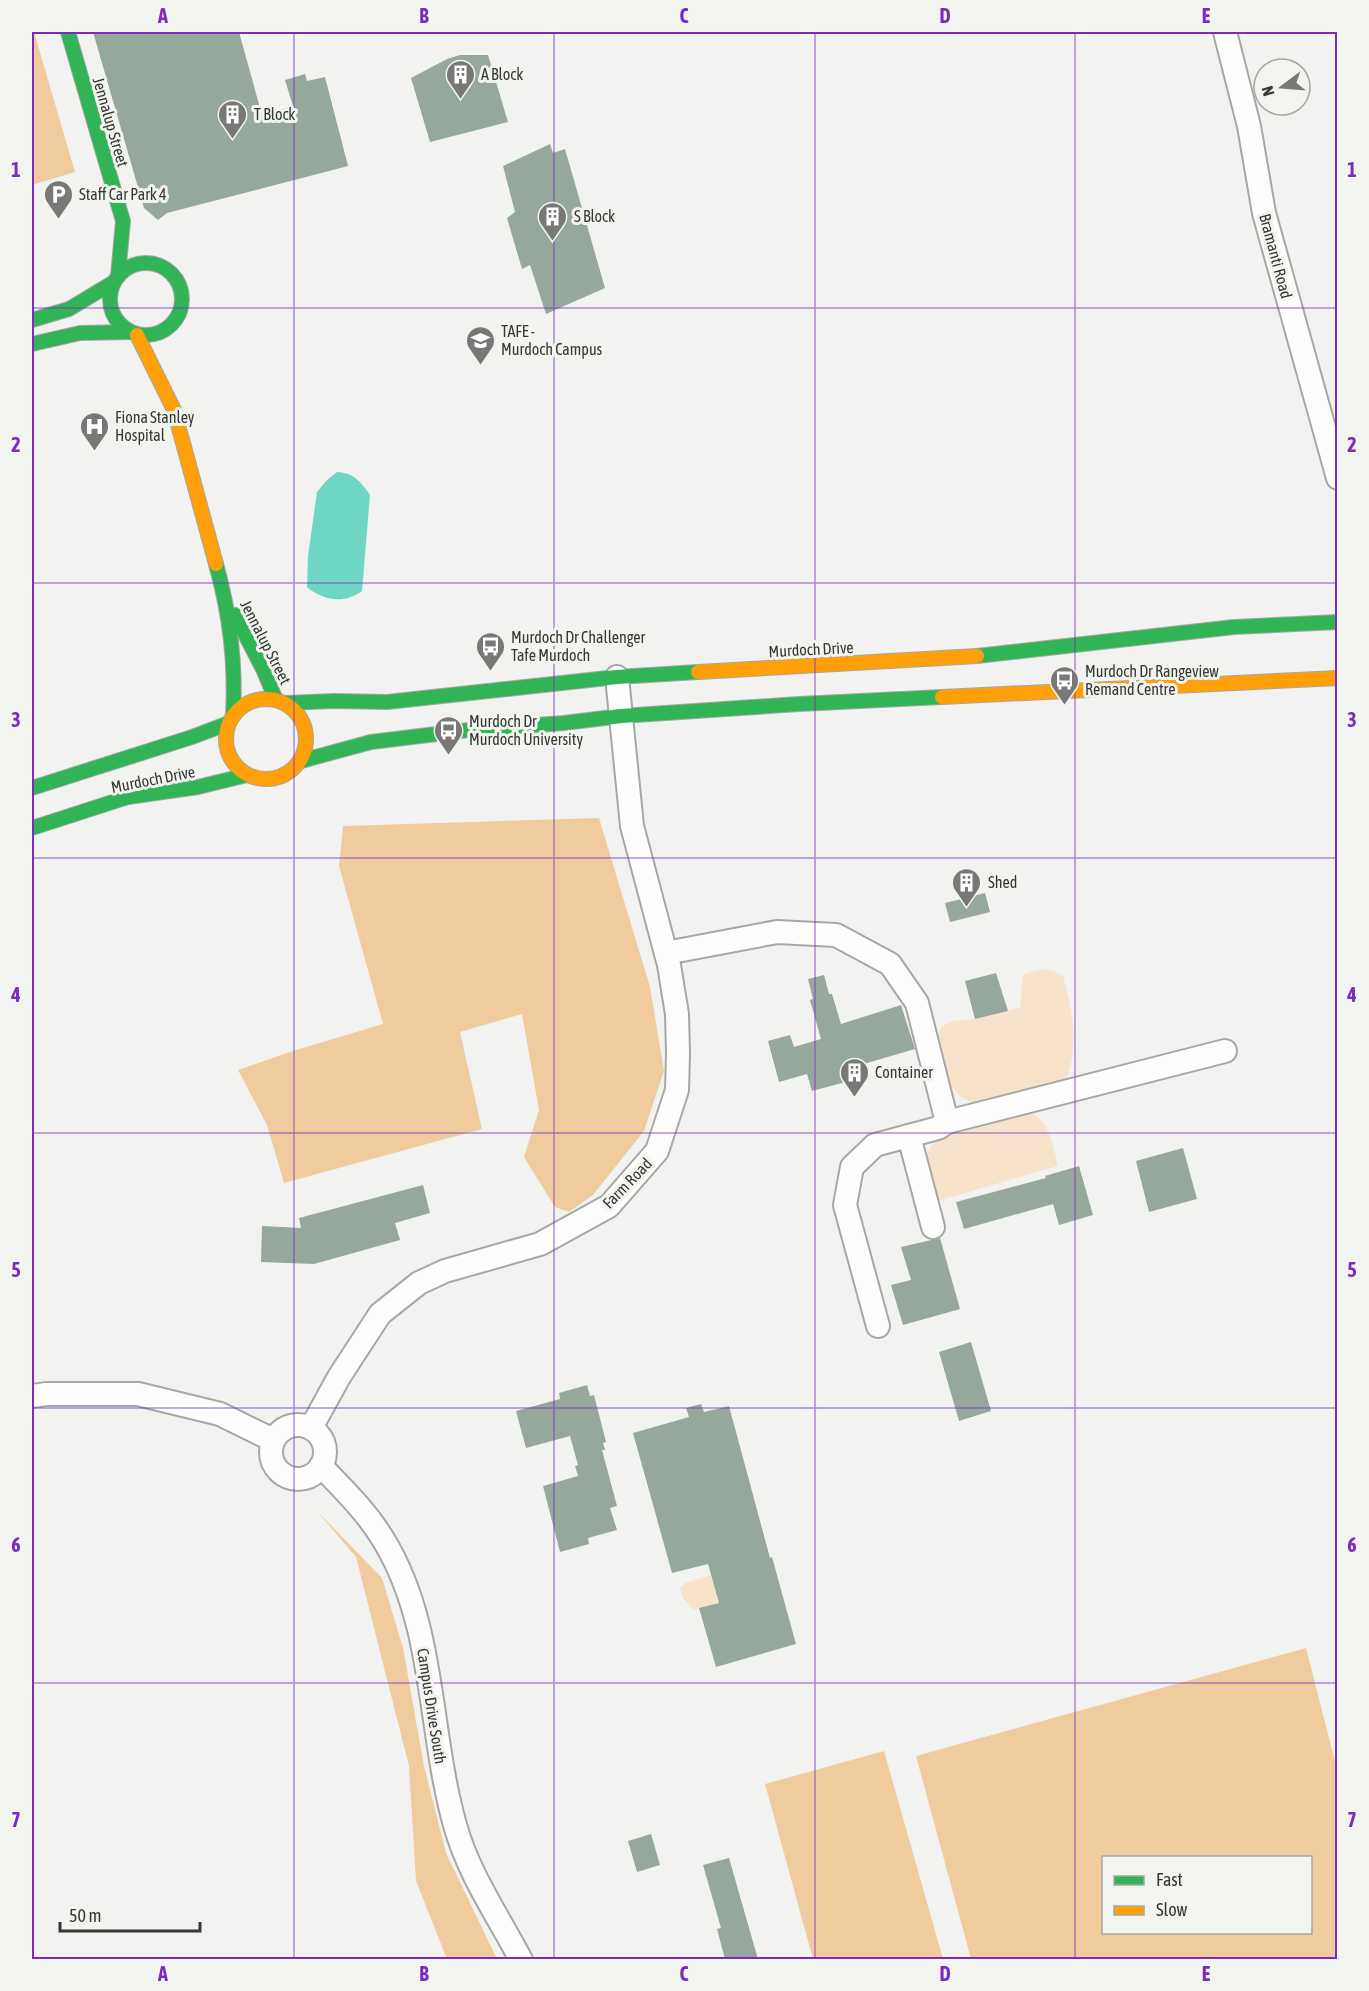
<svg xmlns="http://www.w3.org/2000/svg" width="1369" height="1991" font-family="'Asap Condensed',sans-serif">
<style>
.green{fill:#f7e2cb}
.forest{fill:#f0cb9e;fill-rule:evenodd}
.water{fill:#6fd6c4}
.building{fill:#96a89b}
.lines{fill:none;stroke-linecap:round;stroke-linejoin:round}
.street-casing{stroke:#a7a8a5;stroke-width:26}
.fast-casing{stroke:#a7a8a5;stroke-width:16}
.slow-casing{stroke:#a7a8a5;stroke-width:16}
.street{stroke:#fdfdfd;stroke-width:22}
.fast{stroke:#30b455;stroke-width:14}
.slow{stroke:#ff9f0a;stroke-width:14}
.grid{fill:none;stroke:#7b2cbf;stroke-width:1.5;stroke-opacity:0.55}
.labels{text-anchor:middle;stroke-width:6;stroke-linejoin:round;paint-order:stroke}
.poi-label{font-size:16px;fill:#363735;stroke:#f2f4ef;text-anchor:start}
.street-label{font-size:16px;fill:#363735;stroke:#f2f4ef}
.neatline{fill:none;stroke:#7b2cbf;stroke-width:2}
.grid-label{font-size:20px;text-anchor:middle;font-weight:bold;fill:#7b2cbf}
</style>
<rect width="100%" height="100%" fill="#f2f3f0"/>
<!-- green -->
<g class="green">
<path d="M1044,969L1056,972L1063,976C1073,1010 1079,1047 1066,1080L987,1105L970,1102L961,1097L947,1081L937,1045L941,1027L952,1021L975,1019L1020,1008L1023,974Z"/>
<path d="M1029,1112C1050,1120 1053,1147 1058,1166L934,1202L924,1158L935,1141L958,1131Z"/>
<polygon points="711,1575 719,1603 694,1610 683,1598 680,1588 685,1583"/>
</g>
<!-- forest -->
<g class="forest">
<polygon points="32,32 34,32 75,172 32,185"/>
<polygon points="599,818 650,987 664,1071 644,1131 593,1195 569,1212 555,1207 524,1157 539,1110 522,1014 460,1032 482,1129 284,1183 267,1125 238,1070 296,1050 383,1024 339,866 343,826"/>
<polygon points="317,1511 382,1578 403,1648 424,1766 446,1853 497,1959 447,1959 416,1881 409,1766 356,1557"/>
<path d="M1306,1648L1337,1769V1959H971L916,1756ZM1104,1858H1310V1932H1104Z"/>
<polygon points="884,1751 943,1959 813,1959 765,1784"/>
</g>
<!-- water -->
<path class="water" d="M337,472C354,473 360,481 370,495L362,591C345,604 323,601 307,587L308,556L317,492L326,481Z"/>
<!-- building -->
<g class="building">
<polygon points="93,32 239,32 262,115 293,106 285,80 305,74 307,81 325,77 348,166 167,213 158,220 144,208"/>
<polygon points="460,55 488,55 508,122 430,142 411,78 447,59"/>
<polygon points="550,144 553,153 565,149 605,288 546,314 530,265 522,269 507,218 515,212 503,166"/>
<polygon points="985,893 990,912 950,922 945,903"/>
<polygon points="996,973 1008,1011 975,1019 965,981"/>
<polygon points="824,975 829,994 832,994 841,1024 901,1005 915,1049 850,1068 853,1080 812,1091 807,1074 779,1082 768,1041 790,1035 794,1047 821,1039 810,1000 813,999 808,979"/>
<polygon points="1183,1148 1197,1199 1149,1212 1136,1161"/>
<polygon points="1079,1166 1093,1215 1059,1225 1053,1204 964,1229 956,1202 1046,1178 1045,1176"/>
<polygon points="423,1185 430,1213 395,1223 400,1240 314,1264 261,1262 262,1226 301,1228 299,1218"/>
<polygon points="940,1238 960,1309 903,1325 891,1285 911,1280 901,1247"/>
<polygon points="971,1342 991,1411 959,1421 939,1352"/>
<polygon points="587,1385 590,1396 594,1395 606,1442 603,1443 605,1450 602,1450 617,1506 610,1508 617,1530 588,1538 589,1544 560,1552 543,1486 578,1476 575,1466 578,1465 570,1436 526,1448 516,1411 560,1399 559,1393"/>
<polygon points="701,1404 704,1412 729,1406 770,1558 772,1557 796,1644 716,1667 699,1608 719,1603 708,1564 672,1573 633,1433 689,1417 686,1408"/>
<polygon points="651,1834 660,1865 637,1872 628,1841"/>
<polygon points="729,1858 747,1921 758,1959 725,1959 717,1929 721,1928 703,1865"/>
</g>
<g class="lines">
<defs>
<g id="street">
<polyline points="1225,32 1249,126 1264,213 1338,478"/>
<polyline points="666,953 777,932 836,935 890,964 917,1003 947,1122 938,1128 875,1145 852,1167 845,1205 878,1326"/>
<polyline points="947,1122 1225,1051"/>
<polyline points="909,1136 933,1227"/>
<polyline points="32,1396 46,1394 138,1394 220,1414 273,1440"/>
<circle cx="298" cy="1452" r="27"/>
<polyline points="311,1428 339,1377 380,1314 419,1283 445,1271 540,1244 609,1206 657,1151 677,1090 678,1054 677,1014 669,965 632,826 617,677"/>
<path d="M321,1466C343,1489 366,1511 383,1539C436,1625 428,1730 455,1825C468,1873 498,1916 521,1960"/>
</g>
<g id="fast">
<polyline points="68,32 123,221 118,276"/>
<circle cx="146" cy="299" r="36"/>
<polyline points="32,320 69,309 114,282"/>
<polyline points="32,344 80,333 130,332"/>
<path d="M216,564C230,614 236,664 233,716"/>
<polyline points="235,615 263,669 276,700"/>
<polyline points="977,656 1234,627 1338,622"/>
<polyline points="286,703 334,701 387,702 617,677 698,672"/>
<polyline points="301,761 371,742 469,730 564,723 621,716 799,704 942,697"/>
<polyline points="32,788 192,737 229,723"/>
<polyline points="32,828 128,797 198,787 247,775"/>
</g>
<g id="slow">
<polyline points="137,335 174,410 216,564"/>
<polyline points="698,672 977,656"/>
<polyline points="942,697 1338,678"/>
<circle cx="266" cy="739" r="40"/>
</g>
</defs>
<!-- street casing -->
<use href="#street" class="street-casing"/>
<!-- fast casing -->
<use href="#fast" class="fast-casing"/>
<!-- slow casing -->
<use href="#slow" class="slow-casing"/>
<!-- street -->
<use href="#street" class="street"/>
<!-- fast -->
<use href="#fast" class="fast"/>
<!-- slow -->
<use href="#slow" class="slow"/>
</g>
<!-- grid -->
<path class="grid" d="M294,32V1960M554,32V1960M815,32V1960M1075,32V1960M32,308H1338M32,583H1338M32,858H1338M32,1133H1338M32,1408H1338M32,1683H1338"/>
<!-- icons -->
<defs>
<symbol id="building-pin" viewBox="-11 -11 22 30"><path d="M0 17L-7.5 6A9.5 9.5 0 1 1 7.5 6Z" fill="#787976" stroke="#f2f4ef"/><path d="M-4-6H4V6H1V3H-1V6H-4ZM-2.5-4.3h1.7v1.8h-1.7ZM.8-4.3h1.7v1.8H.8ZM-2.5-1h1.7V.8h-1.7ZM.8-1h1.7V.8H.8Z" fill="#fff"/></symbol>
<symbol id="parking-pin" viewBox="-11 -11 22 30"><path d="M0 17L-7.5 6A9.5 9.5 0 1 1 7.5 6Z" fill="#787976" stroke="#f2f4ef"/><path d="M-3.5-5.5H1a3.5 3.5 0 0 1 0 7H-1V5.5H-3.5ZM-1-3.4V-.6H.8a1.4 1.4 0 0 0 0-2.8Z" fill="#fff"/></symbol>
<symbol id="university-pin" viewBox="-11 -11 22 30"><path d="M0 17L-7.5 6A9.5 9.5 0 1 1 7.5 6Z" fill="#787976" stroke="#f2f4ef"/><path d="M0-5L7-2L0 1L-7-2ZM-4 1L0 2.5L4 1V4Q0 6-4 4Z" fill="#fff"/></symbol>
<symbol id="hospital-pin" viewBox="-11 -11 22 30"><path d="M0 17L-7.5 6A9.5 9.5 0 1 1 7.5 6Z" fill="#787976" stroke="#f2f4ef"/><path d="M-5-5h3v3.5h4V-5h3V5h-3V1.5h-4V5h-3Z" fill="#fff"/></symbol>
<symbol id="bus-pin" viewBox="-11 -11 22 30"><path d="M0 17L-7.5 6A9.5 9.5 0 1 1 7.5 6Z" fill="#787976" stroke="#f2f4ef"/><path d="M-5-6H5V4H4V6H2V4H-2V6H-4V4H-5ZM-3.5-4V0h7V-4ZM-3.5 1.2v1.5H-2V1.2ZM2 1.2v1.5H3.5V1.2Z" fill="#fff"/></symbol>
</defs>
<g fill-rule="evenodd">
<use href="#building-pin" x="444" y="58" width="33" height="45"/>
<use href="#building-pin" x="216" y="98" width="33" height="45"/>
<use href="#parking-pin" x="42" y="178" width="33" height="45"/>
<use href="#building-pin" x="536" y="200" width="33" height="45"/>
<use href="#university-pin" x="464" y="324" width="33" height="45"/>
<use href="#hospital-pin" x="78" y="410" width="33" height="45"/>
<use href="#bus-pin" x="474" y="630" width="33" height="45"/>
<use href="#bus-pin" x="1048" y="664" width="33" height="45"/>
<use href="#bus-pin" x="432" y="714" width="33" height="45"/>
<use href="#building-pin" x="950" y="866" width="33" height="45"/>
<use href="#building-pin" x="838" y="1056" width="33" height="45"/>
</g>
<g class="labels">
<!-- poi labels -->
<g class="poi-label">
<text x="481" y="80">A Block</text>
<text x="254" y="120">T Block</text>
<text x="79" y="200">Staff Car Park 4</text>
<text x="574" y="222">S Block</text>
<text x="501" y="337">TAFE -<tspan x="501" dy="18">Murdoch Campus</tspan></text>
<text x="115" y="423">Fiona Stanley<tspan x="115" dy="18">Hospital</tspan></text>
<text x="511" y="643">Murdoch Dr Challenger<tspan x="511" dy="18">Tafe Murdoch</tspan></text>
<text x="1085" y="677">Murdoch Dr Rangeview<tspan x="1085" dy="18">Remand Centre</tspan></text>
<text x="469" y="727">Murdoch Dr<tspan x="469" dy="18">Murdoch University</tspan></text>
<text x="988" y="888">Shed</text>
<text x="875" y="1078">Container</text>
</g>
<!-- street labels -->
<g class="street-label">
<text transform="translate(111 122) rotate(74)" y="6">Jennalup Street</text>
<text transform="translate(1276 256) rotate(75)" y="6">Bramanti Road</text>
<text transform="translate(266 642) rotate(63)" y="6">Jennalup Street</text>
<text transform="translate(811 649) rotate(-3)" y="6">Murdoch Drive</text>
<text transform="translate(153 779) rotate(-11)" y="6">Murdoch Drive</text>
<text transform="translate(627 1183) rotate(-46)" y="6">Farm Road</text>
<text transform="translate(432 1706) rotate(81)" y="6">Campus Drive South</text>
</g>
</g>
<!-- border -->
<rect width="1369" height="1991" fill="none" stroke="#f2f4ef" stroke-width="66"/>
<!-- legend -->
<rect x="1102" y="1856" width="210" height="78" fill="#f2f4ef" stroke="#a7a8a5" stroke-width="1.5"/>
<rect x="1114" y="1876" width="30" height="9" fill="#30b455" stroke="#a7a8a5" stroke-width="1.5"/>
<text x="1156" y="1886" font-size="18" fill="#363735">Fast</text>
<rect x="1114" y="1906" width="30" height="9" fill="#ff9f0a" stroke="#a7a8a5" stroke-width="1.5"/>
<text x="1156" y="1916" font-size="18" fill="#363735">Slow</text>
<!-- north arrow -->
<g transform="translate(1282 87) rotate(254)"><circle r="28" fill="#f2f4ef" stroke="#a7a8a5" stroke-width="1.5"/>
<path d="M0-4.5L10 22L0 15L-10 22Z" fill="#787976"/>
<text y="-9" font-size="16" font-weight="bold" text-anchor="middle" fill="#363735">N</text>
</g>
<!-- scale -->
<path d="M60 1922v9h140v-9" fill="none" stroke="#363735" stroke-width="3"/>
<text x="69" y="1922" font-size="18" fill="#363735" stroke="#f2f4ef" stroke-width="4.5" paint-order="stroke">50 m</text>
<rect x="33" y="33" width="1303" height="1925" class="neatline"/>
<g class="grid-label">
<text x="163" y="23">A</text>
<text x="424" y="23">B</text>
<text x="684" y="23">C</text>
<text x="945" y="23">D</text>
<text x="1206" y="23">E</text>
<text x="16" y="177">1</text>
<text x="1352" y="177">1</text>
<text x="16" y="452">2</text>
<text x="1352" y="452">2</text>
<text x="16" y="727">3</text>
<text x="1352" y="727">3</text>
<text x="16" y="1002">4</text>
<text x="1352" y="1002">4</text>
<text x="16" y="1277">5</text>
<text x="1352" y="1277">5</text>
<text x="16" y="1552">6</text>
<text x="1352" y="1552">6</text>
<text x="16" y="1827">7</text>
<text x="1352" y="1827">7</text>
<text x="163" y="1981">A</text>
<text x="424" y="1981">B</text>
<text x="684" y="1981">C</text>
<text x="945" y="1981">D</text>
<text x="1206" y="1981">E</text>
</g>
</svg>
